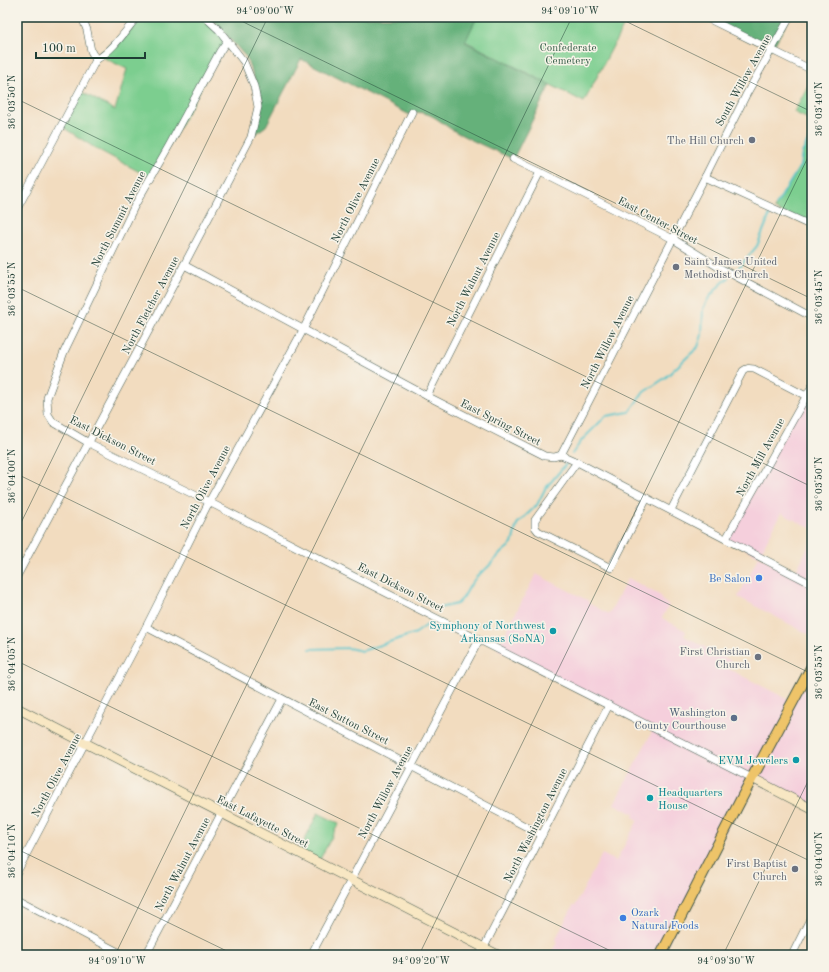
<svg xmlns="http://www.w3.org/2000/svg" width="829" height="972" font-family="'Old Standard TT',serif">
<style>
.built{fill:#f5cfdc}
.green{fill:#7cce8f;stroke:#4e8662}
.forest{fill:#65b17a;stroke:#427757}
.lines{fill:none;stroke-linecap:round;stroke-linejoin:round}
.stream{stroke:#56c4ca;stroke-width:2}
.street-casing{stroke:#3f5549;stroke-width:8}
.secondary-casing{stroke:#3f5549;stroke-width:10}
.primary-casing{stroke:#3f5549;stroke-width:12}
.street{stroke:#fff;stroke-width:7}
.secondary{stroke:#f8e7c3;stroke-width:9}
.primary{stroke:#eec469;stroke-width:10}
.ticks{fill:none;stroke:#1f3d34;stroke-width:1;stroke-opacity:0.45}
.worship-dot{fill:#6b7280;stroke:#f7f3e8;stroke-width:1.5}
.shop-dot{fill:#3f7fe0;stroke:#f7f3e8;stroke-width:1.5}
.culture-dot{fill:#0f9aa8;stroke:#f7f3e8;stroke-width:1.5}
.service-dot{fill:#5c6f8a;stroke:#f7f3e8;stroke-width:1.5}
.labels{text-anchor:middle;stroke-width:3;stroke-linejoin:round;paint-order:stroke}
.park-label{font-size:11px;fill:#325a46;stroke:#f7f3e8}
.street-label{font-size:11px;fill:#1f3d34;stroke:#f7f3e8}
.worship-label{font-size:11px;fill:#5b616d;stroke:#f7f3e8;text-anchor:end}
.shop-label{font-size:11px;fill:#366cbe;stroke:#f7f3e8;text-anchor:end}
.culture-label{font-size:11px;fill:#0d838f;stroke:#f7f3e8;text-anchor:end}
.service-label{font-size:11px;fill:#4e5e75;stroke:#f7f3e8;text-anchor:end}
.neatline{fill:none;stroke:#1f3d34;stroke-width:1.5}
.ticks-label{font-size:10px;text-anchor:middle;fill:#1f3d34}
</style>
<rect width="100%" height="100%" fill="#f7f3e8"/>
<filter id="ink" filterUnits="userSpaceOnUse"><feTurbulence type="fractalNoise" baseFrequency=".025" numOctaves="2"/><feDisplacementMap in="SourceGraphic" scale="8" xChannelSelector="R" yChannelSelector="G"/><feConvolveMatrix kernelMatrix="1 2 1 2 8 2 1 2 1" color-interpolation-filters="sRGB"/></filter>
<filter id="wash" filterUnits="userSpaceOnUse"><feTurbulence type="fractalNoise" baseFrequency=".012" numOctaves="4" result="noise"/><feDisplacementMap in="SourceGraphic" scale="16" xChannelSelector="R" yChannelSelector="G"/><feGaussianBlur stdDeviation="0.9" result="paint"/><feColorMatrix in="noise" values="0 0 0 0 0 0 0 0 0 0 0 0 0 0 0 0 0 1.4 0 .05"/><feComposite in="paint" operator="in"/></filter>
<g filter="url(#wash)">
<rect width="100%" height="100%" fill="#f2dcbf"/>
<!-- built -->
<g class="built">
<polygon points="812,386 812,529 781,513 759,556 794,575 812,539 812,636 738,597 759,556 726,539"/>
<polygon points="536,574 589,601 588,603 609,614 628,578 661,596 664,602 669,605 662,618 686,631 684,636 733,662 729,669 793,702 812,666 812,809 752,778 664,950 673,955 550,955 557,942 555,940 573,906 575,906 602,854 616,861 638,820 633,817 634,814 614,804 654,728 497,649"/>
</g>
<!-- green -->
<g class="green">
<polygon points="137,17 205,17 227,41 151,178 95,148 61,126 80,91 115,110 127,69 102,57"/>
<polygon points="477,17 628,17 584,102 465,41"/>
<polygon points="812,78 812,121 794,112"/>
<polygon points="812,133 812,226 774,209 800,166 802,153"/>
<polygon points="318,813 334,821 339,823 318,863 298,853"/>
</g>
<!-- forest -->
<g class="forest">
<path d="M210,17H477L465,42L550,85L513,159C494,150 474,142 456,132C438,122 435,112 412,112L410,115L301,59L266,126L251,137L262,99L246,57Z"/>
<polygon points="705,17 790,17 772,49"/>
</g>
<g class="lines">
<!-- stream -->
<g class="stream">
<polyline points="776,205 800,166 802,153 812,133"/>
<polyline points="736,271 757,246 770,214"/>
<polyline points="572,454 582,440 606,416 629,412 644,392 665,378 698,347 702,335 703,309 708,299 717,288 728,278"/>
<polyline points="439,608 457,604 463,598 471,584 478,575 487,568 502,552 512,544 517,524 537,505 545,489 566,464"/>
<polyline points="310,649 348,648 362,651 416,633 427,625"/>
</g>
</g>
</g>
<g filter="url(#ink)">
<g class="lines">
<defs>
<g id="street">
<polyline points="82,17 87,30 91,51 96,60"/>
<polyline points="705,17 812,70"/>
<polyline points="227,41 220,51 170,144 135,205 64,352 47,398 48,414 53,422 89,443 209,502 353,576 752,778"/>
<polyline points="513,159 540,172 673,239 720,268 812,317"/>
<polyline points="705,177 812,226"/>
<path d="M17,209L96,60C113,50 124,33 137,17"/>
<polyline points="184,265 427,396 545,456 554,457 561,455 577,462 812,584"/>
<polyline points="427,396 540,172"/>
<polyline points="561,455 705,177 746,95 790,17"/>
<polyline points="577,462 535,520 535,527 538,531 611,568 647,498"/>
<path d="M671,510L743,371C747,368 749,368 754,369L812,399"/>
<polyline points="726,539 812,386"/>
<polyline points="17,576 184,265 251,137 258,107 254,86 244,62 219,30 205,17"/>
<polyline points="146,627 542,835"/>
<polyline points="17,872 146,627 209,502 303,330 412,112"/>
<polyline points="17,899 124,955"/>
<polyline points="146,955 282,699"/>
<polyline points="311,955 479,640"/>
<polyline points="480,955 609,705"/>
<polyline points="792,955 812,915"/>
</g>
<g id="secondary">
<polyline points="17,708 498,955"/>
<polyline points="752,778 812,809"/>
</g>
<polyline id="primary" points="661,955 752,778 812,666"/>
</defs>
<!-- street casing -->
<use href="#street" class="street-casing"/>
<!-- secondary casing -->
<use href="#secondary" class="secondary-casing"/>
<!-- primary casing -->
<use href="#primary" class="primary-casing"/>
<!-- street -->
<use href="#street" class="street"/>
<!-- secondary -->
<use href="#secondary" class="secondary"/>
<!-- primary -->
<use href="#primary" class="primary"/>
</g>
</g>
<!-- ticks -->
<path class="ticks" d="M233,17L812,299M617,17L812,112M17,99L812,487M17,287L812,674M17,474L812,862M17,531L268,17M17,661L619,955M17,849L235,955M115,955L572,17M419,955L812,149M723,955L812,773"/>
<!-- markers -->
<g class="worship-dot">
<circle cx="752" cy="140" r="4"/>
<circle cx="676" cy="267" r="4"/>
<circle cx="758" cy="657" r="4"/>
<circle cx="795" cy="869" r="4"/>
</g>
<g class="shop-dot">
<circle cx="759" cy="578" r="4"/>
<circle cx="623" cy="918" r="4"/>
</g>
<g class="culture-dot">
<circle cx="553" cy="631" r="4"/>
<circle cx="796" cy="760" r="4"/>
<circle cx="650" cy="798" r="4"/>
</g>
<circle class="service-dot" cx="734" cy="718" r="4"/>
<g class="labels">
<!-- park labels -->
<g class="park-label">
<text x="568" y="51">Confederate<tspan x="568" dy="13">Cemetery</tspan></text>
</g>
<!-- street labels -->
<g class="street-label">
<text transform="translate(743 80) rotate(-61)" y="4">South Willow Avenue</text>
<text transform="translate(355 200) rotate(-63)" y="4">North Olive Avenue</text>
<text transform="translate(118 219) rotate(-63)" y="4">North Summit Avenue</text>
<text transform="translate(658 220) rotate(28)" y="4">East Center Street</text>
<text transform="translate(473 279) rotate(-63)" y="4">North Walnut Avenue</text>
<text transform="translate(150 305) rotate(-62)" y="4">North Fletcher Avenue</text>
<text transform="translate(607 342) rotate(-63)" y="4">North Willow Avenue</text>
<text transform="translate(501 422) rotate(27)" y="4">East Spring Street</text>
<text transform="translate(113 440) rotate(27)" y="4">East Dickson Street</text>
<text transform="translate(760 457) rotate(-61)" y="4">North Mill Avenue</text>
<text transform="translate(205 487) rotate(-62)" y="4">North Olive Avenue</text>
<text transform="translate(401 587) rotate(27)" y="4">East Dickson Street</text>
<text transform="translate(349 721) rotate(27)" y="4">East Sutton Street</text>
<text transform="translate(56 775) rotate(-62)" y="4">North Olive Avenue</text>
<text transform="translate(385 792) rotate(-62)" y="4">North Willow Avenue</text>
<text transform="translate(263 821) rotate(27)" y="4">East Lafayette Street</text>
<text transform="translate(535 825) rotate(-63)" y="4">North Washington Avenue</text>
<text transform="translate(182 864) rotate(-62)" y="4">North Walnut Avenue</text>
</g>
<!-- worship labels -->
<g class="worship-label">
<text x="744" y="144">The Hill Church</text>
<text x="684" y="265" text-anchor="start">Saint James United<tspan x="684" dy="13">Methodist Church</tspan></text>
<text x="750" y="655">First Christian<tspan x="750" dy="13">Church</tspan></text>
<text x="787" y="867">First Baptist<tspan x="787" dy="13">Church</tspan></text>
</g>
<!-- shop labels -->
<g class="shop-label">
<text x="751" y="582">Be Salon</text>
<text x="631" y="916" text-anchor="start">Ozark<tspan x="631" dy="13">Natural Foods</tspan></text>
</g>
<!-- culture labels -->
<g class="culture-label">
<text x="545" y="629">Symphony of Northwest<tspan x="545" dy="13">Arkansas (SoNA)</tspan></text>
<text x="788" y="764">EVM Jewelers</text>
<text x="658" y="796" text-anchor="start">Headquarters<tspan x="658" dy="13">House</tspan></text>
</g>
<!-- service labels -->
<g class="service-label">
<text x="726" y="716">Washington<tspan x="726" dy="13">County Courthouse</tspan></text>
</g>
</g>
<!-- margin -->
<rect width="829" height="972" fill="none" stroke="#f7f3e8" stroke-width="44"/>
<!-- scale -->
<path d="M36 52v6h109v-6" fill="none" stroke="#1f3d34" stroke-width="2"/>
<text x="42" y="52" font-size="12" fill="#1f3d34" stroke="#f7f3e8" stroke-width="3" paint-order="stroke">100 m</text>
<rect x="22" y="22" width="785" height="928" class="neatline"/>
<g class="ticks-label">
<text x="265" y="14">94°09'00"W</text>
<text x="570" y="14">94°09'10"W</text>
<text transform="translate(11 102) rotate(-90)" y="4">36°03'50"N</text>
<text transform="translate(818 109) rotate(-90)" y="4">36°03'40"N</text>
<text transform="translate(11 289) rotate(-90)" y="4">36°03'55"N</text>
<text transform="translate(818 297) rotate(-90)" y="4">36°03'45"N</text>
<text transform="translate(11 476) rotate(-90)" y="4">36°04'00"N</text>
<text transform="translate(818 484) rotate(-90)" y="4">36°03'50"N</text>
<text transform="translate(11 664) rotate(-90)" y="4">36°04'05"N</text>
<text transform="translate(818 672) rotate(-90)" y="4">36°03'55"N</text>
<text transform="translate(11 851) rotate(-90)" y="4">36°04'10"N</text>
<text transform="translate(818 859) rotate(-90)" y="4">36°04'00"N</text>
<text x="117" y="964">94°09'10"W</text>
<text x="421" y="964">94°09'20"W</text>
<text x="726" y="964">94°09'30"W</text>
</g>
</svg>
